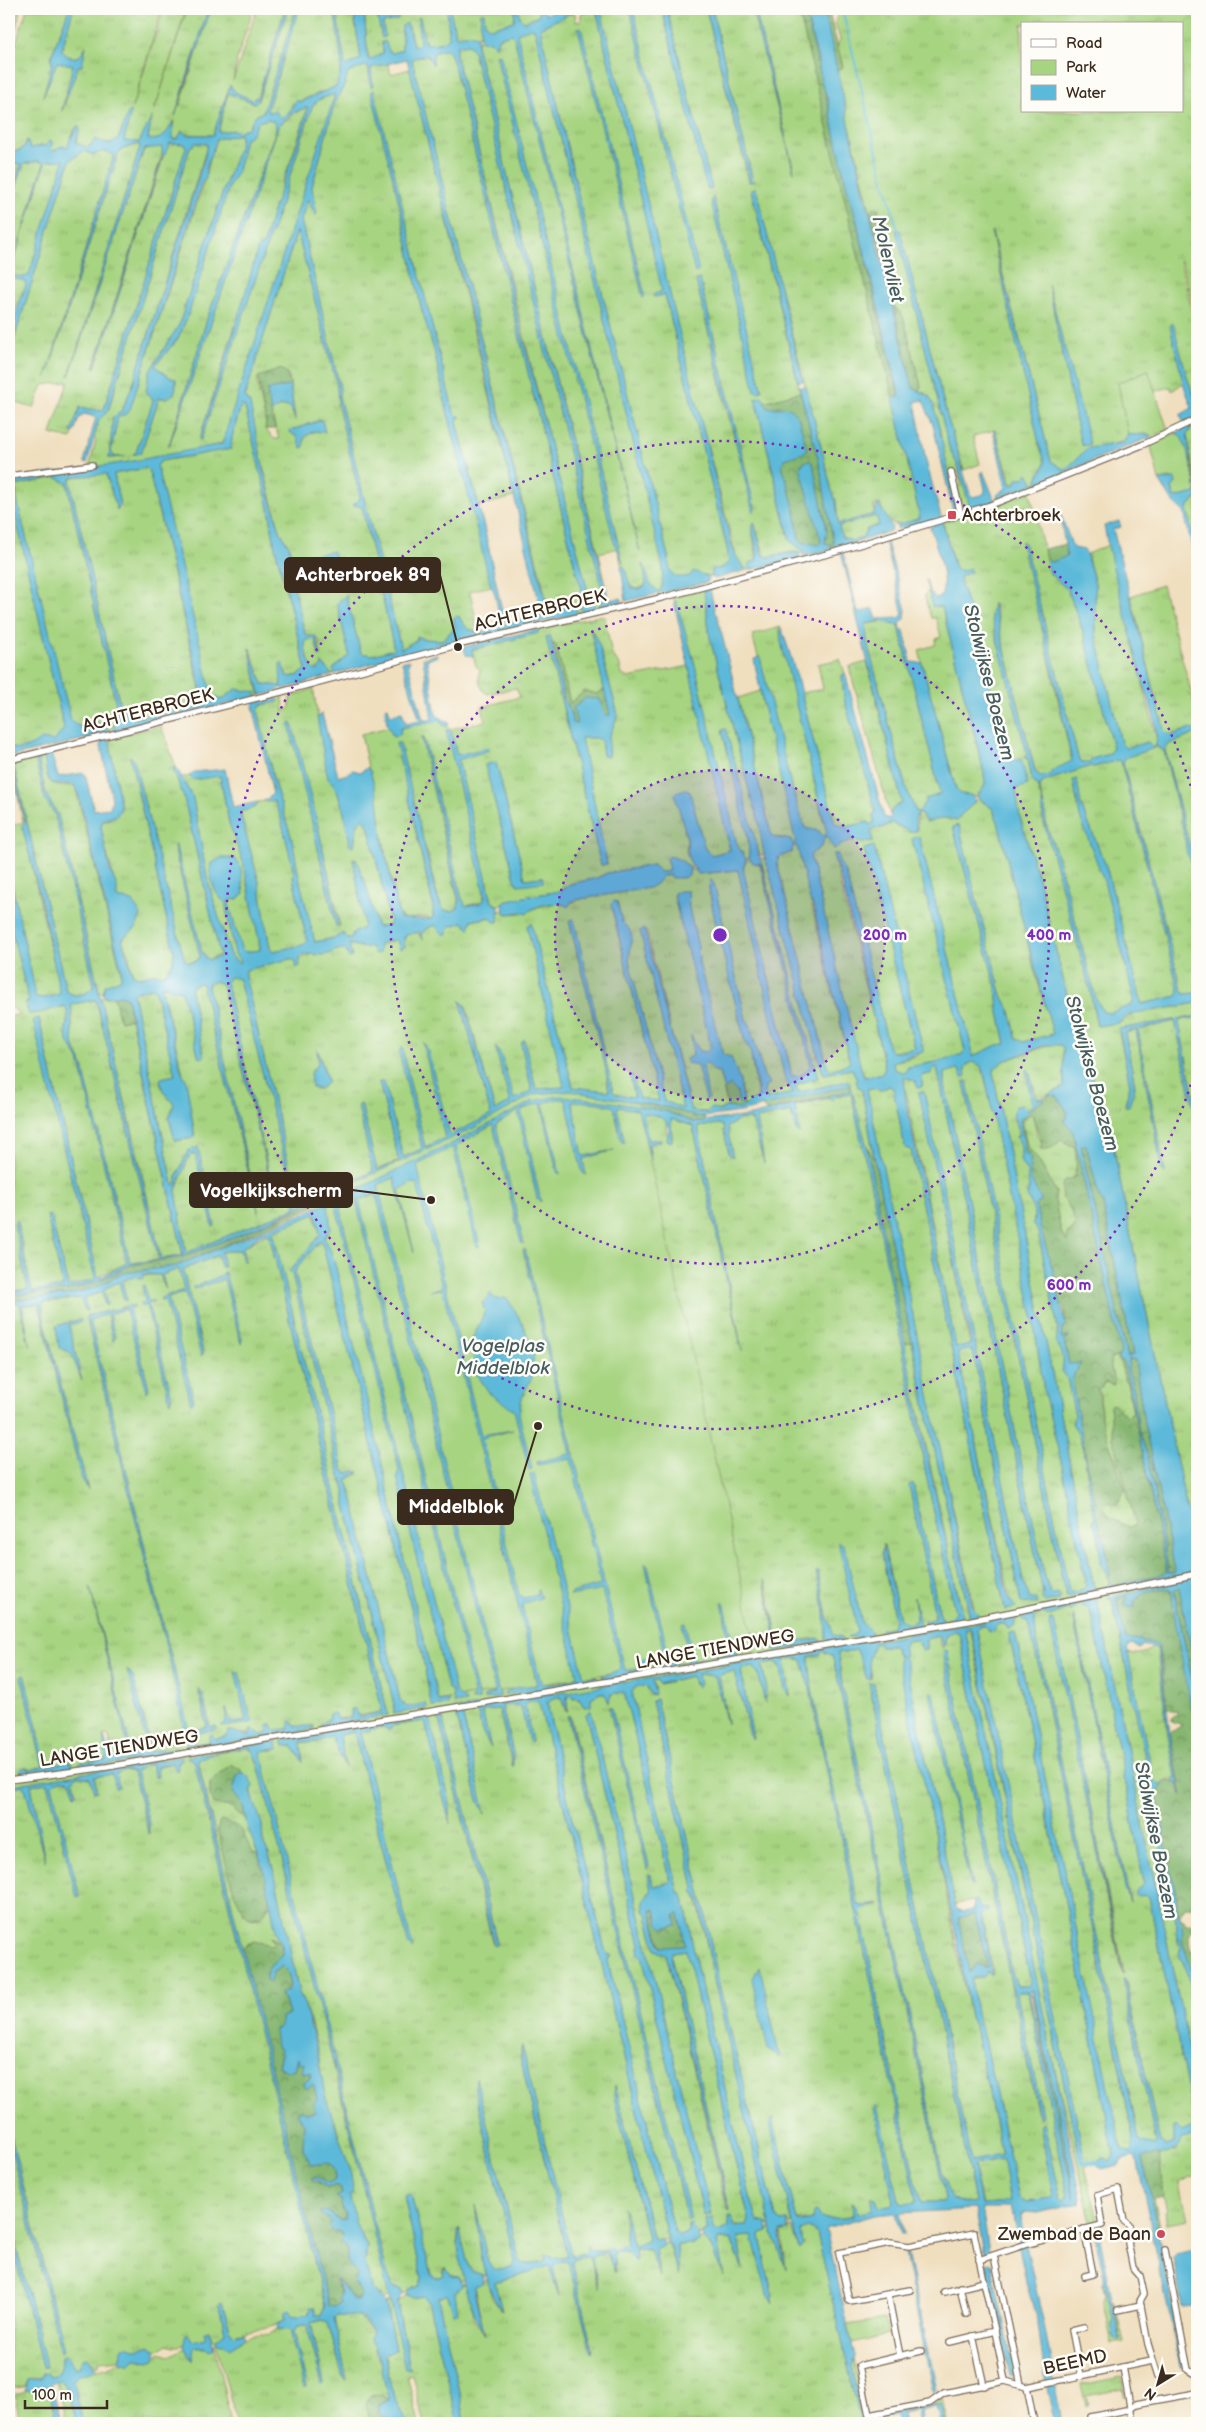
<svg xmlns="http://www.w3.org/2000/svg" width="1206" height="2432" font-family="'Balsamiq Sans',sans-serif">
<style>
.grass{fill:url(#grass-tufts);stroke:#717f50;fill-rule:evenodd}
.forest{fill:url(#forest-crowns);stroke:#607046;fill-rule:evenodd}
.green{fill:#a7d481;stroke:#717f50}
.water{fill:#5bb9d9;stroke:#4b727c;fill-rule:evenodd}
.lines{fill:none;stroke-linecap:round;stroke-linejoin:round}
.stream{stroke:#5bb9d9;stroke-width:2}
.canal{stroke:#5bb9d9;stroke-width:5.5}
.minor-casing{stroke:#7a6956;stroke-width:8}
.minor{stroke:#fff;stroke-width:5.5}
.ring{fill:none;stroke:#7b2cbf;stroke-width:2.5;stroke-dasharray:2.5 5}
.poi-dot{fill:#d1495b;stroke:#fdfcf7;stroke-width:2}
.labels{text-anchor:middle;stroke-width:5;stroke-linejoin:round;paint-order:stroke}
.poi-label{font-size:18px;fill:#3b2a1e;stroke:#fdfcf7;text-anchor:start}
.street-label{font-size:18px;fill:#3b2a1e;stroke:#fdfcf7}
.water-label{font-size:19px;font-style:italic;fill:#465c5f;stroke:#fdfcf7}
.centre{fill:#7b2cbf;stroke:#fdfcf7;stroke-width:2.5}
.ring-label{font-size:15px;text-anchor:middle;font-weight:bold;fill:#7b2cbf;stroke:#fdfcf7;stroke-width:5;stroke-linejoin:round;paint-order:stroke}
.leader{fill:none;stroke:#3b2a1e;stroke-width:2}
.callout-dot{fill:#3b2a1e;stroke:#fdfcf7;stroke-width:2}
.callout{fill:#3b2a1e;stroke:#3b2a1e;stroke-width:2}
.callout-label{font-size:19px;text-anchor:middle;font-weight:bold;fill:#fff}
</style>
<defs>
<pattern id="grass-tufts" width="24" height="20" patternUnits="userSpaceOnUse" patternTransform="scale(1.25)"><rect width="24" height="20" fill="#a7d481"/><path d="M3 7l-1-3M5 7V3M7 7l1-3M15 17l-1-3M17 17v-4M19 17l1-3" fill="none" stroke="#91b66f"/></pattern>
<pattern id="forest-crowns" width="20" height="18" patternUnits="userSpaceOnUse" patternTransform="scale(1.25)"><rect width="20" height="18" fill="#85b66f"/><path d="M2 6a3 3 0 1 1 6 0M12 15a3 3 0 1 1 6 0" fill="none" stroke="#6e945b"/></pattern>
</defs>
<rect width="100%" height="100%" fill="#fdfcf7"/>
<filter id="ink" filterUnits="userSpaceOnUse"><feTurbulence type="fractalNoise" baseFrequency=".02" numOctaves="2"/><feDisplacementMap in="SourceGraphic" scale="10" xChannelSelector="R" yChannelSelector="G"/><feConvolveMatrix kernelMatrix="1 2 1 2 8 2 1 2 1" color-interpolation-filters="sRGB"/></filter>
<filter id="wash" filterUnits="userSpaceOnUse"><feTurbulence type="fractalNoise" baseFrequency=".0096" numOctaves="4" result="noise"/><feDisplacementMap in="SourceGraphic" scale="20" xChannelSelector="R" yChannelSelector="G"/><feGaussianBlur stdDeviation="1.12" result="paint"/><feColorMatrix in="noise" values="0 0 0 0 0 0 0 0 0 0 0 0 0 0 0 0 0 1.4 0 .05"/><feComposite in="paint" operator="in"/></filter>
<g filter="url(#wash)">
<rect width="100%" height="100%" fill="#f0dfbf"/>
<!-- grass -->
<g class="grass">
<polygon points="9,9 21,9 9,53"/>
<path d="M27,9H69L51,57L52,64L43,97L57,62L73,65L62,110L85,48L80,56C72,59 66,57 62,50L73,9H162L132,108L164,9H186L154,112L187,9H208L180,106L211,9H253L237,59L233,81L257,9H285L258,96L252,100L235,92L230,85L213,135L185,134L177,139H173L171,132L174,122C168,132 162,142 148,139L151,119L139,143L124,141L130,111L118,140L112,143L94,142L85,148L76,143L80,128L74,130L67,147H59L57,151H53L47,145L30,148L27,140L24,147L9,155V64Z"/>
<polygon points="288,9 296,9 263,112 255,116 248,128 241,130 241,132 218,133 228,93 254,103 258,100"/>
<path d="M299,9H334C337,33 347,62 337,86L292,104L290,111L281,118L273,111L268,112L267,110Z"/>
<polygon points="336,9 353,9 361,59 348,65 345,64"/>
<path d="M364,9H376L382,38L383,23L399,18L398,13H393L391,9H539V15L525,22L515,21L490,28L482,27L479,36C461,33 445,43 426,45L420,18H418L420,43L416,48L413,46L409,26L402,29V50L392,53L389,51L385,41L383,42V53L370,60L368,59Z"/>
<polygon points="591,9 596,10 663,291 653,295 654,297 665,295 727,548 729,562 725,566 714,570 712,577 706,575 676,578 669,570 668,556 585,224 540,28 571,13 575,13 576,22 581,21 581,14 591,11"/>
<path d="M602,9H630L695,272L698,271L633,9H662L708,190L712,189L667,9H706L749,182L753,181L712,9H752L794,172L755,9H798L877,324L920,518L919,520C894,525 890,531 880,504L875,505L874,514L838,524L836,501L832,491L755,188L751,190L800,392L764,402L763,397L755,399L790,541L804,551L800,554L793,552L765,557L754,522L752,529L757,560L749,563V570H746L736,556L687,366L601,11ZM700,279L755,509L729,419L696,280Z"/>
<path d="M835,9H1197V324L1182,261H1180L1197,333V403L1188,380L1172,323L1183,383L1172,391L1171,387L1155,391L1148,370L1118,383L1128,435L1125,441L1092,449L1065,470L1051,461L992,232L1040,448C1051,472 1039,465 1036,484L1065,472V474L1037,485L1034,484L1026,477L1018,479L1012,485L995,430L973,436L980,464L964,470L947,416L900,231L897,230L949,447L958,466L971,507L992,502L969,510C960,505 958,497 956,487L961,486L958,472L950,474L959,511L958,513L945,465L940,429L925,393L919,391L921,386L903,316L894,306L883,259H887L881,223L875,208L870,210L836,70L843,67L837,47L840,39L835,22L837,16ZM1022,24H1182V111H1022ZM1050,292L1078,401L1082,445L1080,440Z"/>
<polygon points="532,28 535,30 654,525 663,568 664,580 660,591 657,592 650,583 636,590 624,580 618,548 599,553 604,577 477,49 477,40 491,41 494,46 497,45 498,38"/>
<polygon points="468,44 476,53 474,55 593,548 602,589 600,610 593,610 596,607 589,596 556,468 456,56 455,49"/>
<polygon points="447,49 452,57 575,567 582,589 582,609 586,612 577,614 570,605 552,608 548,606 411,58 427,54 433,65 433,53"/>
<path d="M388,63L391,74L410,69L514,497L479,506L457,422L458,418L460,417L455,415L453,410L372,91L399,203L421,307L434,350L445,402L492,586L470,591L478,631C466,630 464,627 459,616L455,627L443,640L423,639L417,636V640L401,649L339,396L340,388L301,220L308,198L315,214L312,187L335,102L344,86L348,73L365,65L368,67L371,87V68Z"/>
<path d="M334,93V101L224,441C217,450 108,465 89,468L96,440L93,437L99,420L108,411L190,147L196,143L204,142L207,146L132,387L121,412L113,417L109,458L123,457H115L111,452L117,417L121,415L147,357L205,178L210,156L217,139L240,134V145L225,185L179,325L155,362L147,393L153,400L152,404L136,453H141L159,398H168L176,388V379L171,378L155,366L179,337L230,184L238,171L245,139L252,134L258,122L269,119L275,123L276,130L208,316L169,445L279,125L306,106L308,107L290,163L282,182L280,195L274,208L264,244L255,257V263L199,440L276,219L312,107L318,100Z"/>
<path d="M170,143L184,144L186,147L104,409L101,411L80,407L71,439L51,434L68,382L43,385L34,408L9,401V356L70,160L84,151L111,152L114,155L46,378L118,154L121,150L139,144L140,147L69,376L143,152L146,147L158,145L163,148L162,155ZM161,158H163L95,368L94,367Z"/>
<polygon points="61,159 64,160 62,169 29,276 25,278 9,275 9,208 24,164 38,161 44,163 13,263 45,164 48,161"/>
<polygon points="18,162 21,164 9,202 9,163"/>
<path d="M297,231L337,386L338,405L360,497L358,502L352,504L362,507L394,649L372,655L361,653L346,596L337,603L349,655L333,669L335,674L332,675L325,666L314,671C309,663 303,649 306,640L315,639L319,656H321L319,640L305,634L291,573L293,562L289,546L280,531L245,396ZM281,369L289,377L295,417L290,407C283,406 276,407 271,412L279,439H274L265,429L266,424L257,382L259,377ZM320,420H322L325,433C310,428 305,437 301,448L298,438L289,431Z"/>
<polygon points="12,278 25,281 26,285 13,314 15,321 9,338 9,282"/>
<polygon points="241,405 245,407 269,508 275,547 306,670 298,675 289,677 281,664 281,686 263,684 250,648 259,694 263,695 256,697 235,691 225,698 218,700 212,695 206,680 157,466 161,461 231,449 232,437"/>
<polygon points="1197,423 1197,487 1187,435 1191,429 1190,426"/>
<path d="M146,468L149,471L202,698L197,703L185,705L179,713L162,709L161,712C142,716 131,725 120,705L70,482L72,477L106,473L117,510L120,506L114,474Z"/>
<path d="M55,477L67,483L117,709V716L112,729L109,730L104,723C93,723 79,731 71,721L16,496V486Z"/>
<path d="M9,487L64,729L54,741C40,740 21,754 9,746Z"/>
<path d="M1030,492L1048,567L1068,590L1085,637L1113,748L1109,754L1092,759L1089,764L1087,762H1082L1078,757L1023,542L1072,762L1051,771L1052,774L1042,777L1035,771L994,605L991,616L1027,754L1025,758L1028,759L1032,781L1038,786L1042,801L1043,819L1090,990L1097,1026C1104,1025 1114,1024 1120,1022C1125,1020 1129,1016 1135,1014L1197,1003V1016L1119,1029V1033L1130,1085L1125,1104L1135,1086L1125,1033L1136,1030L1162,1170L1165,1172L1138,1030L1175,1021L1197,1123V1559L1131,1237L1106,1108L1095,1093L1090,1062L1072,1015L1037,874L1020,817L1009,761L979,639L960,581L961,576L970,572L955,569L943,522Z"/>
<polygon points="1197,497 1197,553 1187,508"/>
<polygon points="877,516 880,524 867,529 862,538 852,541 842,537 838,526"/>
<polygon points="1108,545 1157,740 1156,746 1153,747 1148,742 1126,748 1121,743 1096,634 1095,583 1087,554"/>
<polygon points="1162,585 1197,713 1197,730 1189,729 1170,736 1164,730 1131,596"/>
<polygon points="704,589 710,638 751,798 755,806 766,854 760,856 723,730 748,837 749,858 746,859 737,844 694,661 673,597"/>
<polygon points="928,591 932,606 942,607 984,773 985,785 977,797 961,794 956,789 922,663 919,650 935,645 936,639 941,637 936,618 931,618 924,595"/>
<path d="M604,615L612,655L620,666L622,675L628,678L689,666L730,850L712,855L705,849L688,790L684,833L687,838L686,852L693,867L690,868L681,860L666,872H660L653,865L607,873L597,878L570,884L560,891L507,900L499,906L492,902L458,760L490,749L457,755L451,731L447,730L483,885L484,901L466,906L462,899L423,736L422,741L459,904L458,908L453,911L443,910C430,883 432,848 414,825L433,905V919L421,917L403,920L398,911L361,734L389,727L393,737L401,728L439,721L450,729L486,721L482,707L520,697L516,688L487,694C480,689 477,678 480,670L476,666L472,650L538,633L539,629ZM593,632L601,651L617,711V717L609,737L608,757L603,755L601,740L595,738H581L607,864L601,865L546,638L550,636L552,643L556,645L570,703L585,691L596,694L604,690ZM496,762L525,879L542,877L517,885L515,879L485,765Z"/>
<polygon points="887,621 899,626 940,794 926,799 920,812 916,812 906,788 867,642 866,624"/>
<path d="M781,627L780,630L823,821L827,830V834L823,836L818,831L805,828C783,765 770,697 752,635Z"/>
<polygon points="840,659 845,673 842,675 844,698 877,813 874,823 870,825 867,822 846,827 835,824 801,693 823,689 818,664"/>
<polygon points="867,662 902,803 892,809 890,815 849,667"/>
<path d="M313,687L328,778L334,782L354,843L359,820L364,818L367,821L390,921L389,925L377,927L367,888L356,859L353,858L365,925L362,929L353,933L351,938L337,937L314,942L300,882L292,839L274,782L258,710L262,705L278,702L283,696L284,711L290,708V697L310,690ZM318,826L340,926L339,927L336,926L318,850Z"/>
<polygon points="760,691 796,843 793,844 785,838 772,837 738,698"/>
<path d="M161,726L176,767L173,768L184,798L220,955L208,960L202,952L174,847L200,956C197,962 192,963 186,961L184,958L130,756L174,952L173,962L164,975L139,978L133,975L128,954L122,942L125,935L132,931L130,900H120L116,896C115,872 102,847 101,822L116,816L121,809L109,738Z"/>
<polygon points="1197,733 1197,789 1190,766 1197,794 1197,875 1165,750 1167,745"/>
<polygon points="1156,747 1164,751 1184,833 1187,853 1193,865 1197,886 1197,993 1185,994 1181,987 1123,763 1125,758"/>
<path d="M43,753L46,768L57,786H75L121,972V979L105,985L103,993H100L99,990L58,815L46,794L38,758L43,793L55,815L94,985C89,995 74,999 66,990L14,766L28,758L12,763L25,822L23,826L60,990V994L46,998L35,997L34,993L35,990L9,871V827L23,822L11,763L12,761Z"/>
<path d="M1119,760L1121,762L1179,992L1177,996L1142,1004L1106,866L1081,805L1076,780C1075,811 1089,835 1099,864C1113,908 1124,954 1134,999L1132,1005L1110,1013L1103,1012L1096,998L1056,852L1046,824L1045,809L1039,788L1043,782L1091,766L1094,767Z"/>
<path d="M220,776L229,823L244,865L260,946V950L245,952L241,949L228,900H233L235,858H222L211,863C210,877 213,894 225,902L235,954L241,961L239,963L230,955L207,878L193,798L180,777Z"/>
<path d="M978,799L992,808L998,822L1036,976L1054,1034L1023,1042L1016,1037C1013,1021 1011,1010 1002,996L976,898L959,825L953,827L996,987L998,1008L1006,1044L997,1045L972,1057V1049L919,837L912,839L965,1051L963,1054L936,1062L908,1067L905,1073L894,1069L893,1062L917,1056L923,1049L874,846L864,849L915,1048L892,1052L889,1049L846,874L839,862L838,854H833L885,1067L883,1073L865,1077L859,1063L810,855L822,846L824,838L827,837L834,849L851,840L873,841L870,830L875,827L882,828L892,823L910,832L917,830V814H921L924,820L946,818L957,821L959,816Z"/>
<polygon points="272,800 279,810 294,872 293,877 307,941 303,945 273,951 269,943 259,882 240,812 256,807 258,802"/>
<polygon points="797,845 850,1063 830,1070 828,1069 777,863 779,857 792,852 793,846"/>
<path d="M766,857L824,1074L852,1069L862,1089L874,1159C859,1136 858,1106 848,1081L800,1092L796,1089L797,1084L818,1078L761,859Z"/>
<path d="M750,860L760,864L811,1065C805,1073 802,1077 792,1076L743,869L746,861Z"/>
<path d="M694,869L699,874L738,870L786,1078L793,1093L768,1099L764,1094L765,1087L770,1084L764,1076L749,1023L746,1020L714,884L710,880L709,889L715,920L745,1042L750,1050L758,1099L745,1106L743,1103L740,1081L721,1051L699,963L698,947L689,908L688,891L674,893V896L711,1047L706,1052L699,1051L692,1037L693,1055L687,1059L688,1063L697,1064L708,1099L703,1066L706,1063L714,1071L719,1072L728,1108L726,1107C715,1113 703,1112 691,1111L648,938L646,931L641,930L683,1109L664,1101L629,961V929L622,922L617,902L612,909L659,1101L638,1098L630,1077L635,1098L618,1095L613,1092L573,920L569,921L605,1065L609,1092L573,1087L531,923L527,926L565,1087L536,1089L524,1039L521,1044L532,1091L514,1100L496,1048L510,1103L495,1111L466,1006L461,1001L491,1115L450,1136L427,1048L424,1043L445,1138L425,1147L402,1048L423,1149L403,1157L384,1083L379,1082L399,1161L377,1170L361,1104L358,1106L373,1171L298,1206L245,976L247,968L290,959L296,961V967L303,956C311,954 315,954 323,954C332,955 336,947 346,950L349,958L352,956L349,944L365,948L370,946L379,953L380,944L394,940L404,941L406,935L417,932L422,939V932L434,925L449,927L463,922L469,928L471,921L498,916L500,910L507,914L525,913L538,907L557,903L566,905L581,899L648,888L659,880L661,876L689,875L690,870ZM318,1051L328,1082L320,1089H314L312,1070L318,1064Z"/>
<path d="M9,920L28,998L29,1001L25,1003L28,1012L31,1014L65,1006C71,1017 65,1024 66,1034C68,1045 74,1050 79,1059L127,1263L98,1277L39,1018L64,1149L96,1280L68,1287L51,1217L47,1216L63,1287L32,1292L17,1221L14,1224L28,1289L9,1292V1017L20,1014L9,1005Z"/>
<polygon points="234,976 239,978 296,1207 186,1253 176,1190 189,1156 194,1154 196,1156 213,1227 215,1226 198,1148 188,1151 177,1176 176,1184 173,1184 133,993 152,988 155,990 175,1075 162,1078 160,1084 168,1098 174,1104 169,1118 175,1141 193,1138 195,1136 184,1078 161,986 179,989 182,992 199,1057 203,1051 191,991 192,987 198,983 202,984 259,1215 208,987 210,982 215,981 222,984 276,1205 226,982 230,977"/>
<polygon points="114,996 120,1021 131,1019 183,1255 181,1257 161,1259 131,1125 100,1002 101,998"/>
<path d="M95,1000L97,1003L159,1260L130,1263L83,1067C81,1059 78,1055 75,1049C72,1044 71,1010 72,1004Z"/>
<polygon points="1193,1017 1197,1018 1197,1111 1179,1023 1180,1020"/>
<path d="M1052,1044L1061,1045L1063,1048L1064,1087L1038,1100L1028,1069L1032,1105L1014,1120L1021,1142L1022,1164L1027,1172L1029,1188L1026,1192C1032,1203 1036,1212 1033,1224L1038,1232L1058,1329L1056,1343L1062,1350L1075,1416L1072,1423C1089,1447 1086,1490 1095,1518L1093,1522L1097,1530L1101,1555L1108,1577L1109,1583L1106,1589L1178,1576L1176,1581L1107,1598L1112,1600L1131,1691L1130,1698L1135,1708L1152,1777L1128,1653C1136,1655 1145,1655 1152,1648L1150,1646L1157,1648L1168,1735L1176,1777L1160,1784L1155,1782L1150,1785L1149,1793L1153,1799L1160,1832L1169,1896L1175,1911L1177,1944L1181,1948L1179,1955C1188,1968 1193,1994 1189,2009L1196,2016L1197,2023V2089L1097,1598L966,1626L965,1624L874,1641L870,1640L795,1655L787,1654L571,1693L565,1691L356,1727L354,1730L318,1737L313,1734L284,1745L292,1746L302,1760L301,1742H317L332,1737L344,1765L340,1735L354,1732L381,1843L412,1949L360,1731L425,1721L450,1821V1803L430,1719L435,1716L439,1719L493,1946L497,1943L442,1716L456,1713L478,1800L484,1811L463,1716L468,1711L478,1713L481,1729L490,1746L482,1710L499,1709L512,1765L513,1753L502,1706L504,1704L518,1705L521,1708L530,1742L532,1741L525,1706L529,1701H536L539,1703L668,2240L655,2239L653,2236L615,2086L614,2096L648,2238L647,2241L634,2247L623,2213L627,2246L613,2251H592L587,2246L588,2252L572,2256L571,2254L521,2048V2060L567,2256L552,2258L546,2254V2259L542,2262L524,2264L519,2259L476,2079L475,2090L515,2262L513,2267L493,2271L488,2262L476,2212L485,2276L472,2272L469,2268L459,2230L457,2242L465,2280L462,2281L459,2277L452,2276L444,2268L443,2276L436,2278L431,2275L411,2194L404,2196L422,2278L419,2286L403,2294L400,2289L393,2287L386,2270L260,1753L265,1750L275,1751L244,1745L189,1756L194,1760L325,2306L321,2316H292L289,2310C280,2330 263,2326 246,2332C241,2334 239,2332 235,2335L230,2329L222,2302L219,2304L225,2332L213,2341L209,2331L206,2338C192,2341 181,2350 168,2344L157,2351L149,2345L140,2349L122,2350L119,2359L100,2361V2365L96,2366L94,2362L75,2368L61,2357V2367L55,2375L27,2380L24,2387L11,2388L9,2387V2231L42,2367L46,2366L9,2218V2140L61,2352L58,2324L9,2128V1790L22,1785L26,1791L44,1856L31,1785L48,1783L77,1898L80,1897L51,1785L54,1782L66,1779L70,1781L75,1795L77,1794L73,1780L77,1776L90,1778L94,1792L97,1791L94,1777L112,1774L115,1788L119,1787L116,1774L125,1770L133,1772L148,1832L149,1824L136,1771L143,1766L151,1764L155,1777H157V1767L173,1763L176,1771L181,1757L18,1784H9V1778L14,1773H9V1304L19,1302L30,1347L22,1305L39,1304L81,1477L87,1487L44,1319L42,1303L81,1298L85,1311L87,1310L84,1298L102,1292L105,1305H107L104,1289L119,1282L124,1300H126L122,1281L137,1275H160L165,1289L162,1275L179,1269L184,1290L161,1298V1300L165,1299L191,1404L194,1401L168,1298L185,1292L201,1355L203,1351L183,1270L218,1255L221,1266H224L221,1252L240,1250L243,1261H245L242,1248L269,1233L381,1705V1712L337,1719L334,1713L329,1714L328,1720L320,1724H339L388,1715L273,1231L314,1213L321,1235L290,1271L292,1274L341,1481L345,1489V1501L394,1705V1714L427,1708L407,1707L400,1700L351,1491L346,1480L359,1474L347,1473L343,1470L295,1273L296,1269L319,1242H322L421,1648L431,1703L439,1701L438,1697H459L474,1693L472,1701L479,1700V1697L379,1286L495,1690L494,1693L484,1696L499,1697V1689L531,1658L537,1686L516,1689L518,1686L506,1695C536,1687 568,1690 596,1677L577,1676C569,1683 551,1686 541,1683L649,1143L661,1140H648L643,1112C682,1119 656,1125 672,1140L671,1119L693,1126L737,1327L698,1127L719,1124L723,1126L729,1154L732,1156L727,1127L741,1119L752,1120L764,1163L757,1119L791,1112L796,1131L799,1134L795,1106L851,1093L879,1223L926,1474L955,1612L948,1619L962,1613L904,1343L912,1342L970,1618L975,1612L919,1350L867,1089L874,1088L881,1090L890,1086L893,1088L905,1148L911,1150L1005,1610L1011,1603L957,1352L968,1349L973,1350L1021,1603L1030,1600L1023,1580L975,1346L920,1092L970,1345L956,1347L903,1078L906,1076L915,1081L918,1088L922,1086V1076L932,1073L934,1068L937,1067L1043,1593L1042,1600H1059L1060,1595L1050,1593L1043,1570L945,1085V1072L957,1069L966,1077L965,1069L968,1064L974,1062L982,1067L989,1096L1033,1317L1044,1392L1062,1466L1086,1586L1083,1589L1072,1593L1069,1590L966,1081L964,1082L1063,1584L1067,1597L1095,1592L994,1077V1068L1004,1061ZM134,1305L128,1309L149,1388L148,1391L126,1309L109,1314L115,1337L113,1340L107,1314L90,1320L189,1731L207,1728L199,1692L203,1696L210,1727L216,1726V1728L188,1735L86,1316ZM913,1483L936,1598L940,1616L944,1619H933L934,1608L921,1546ZM884,1546L900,1620L908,1624L914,1623L916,1619L919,1628L881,1629L892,1626L895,1621L882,1554ZM766,1582L778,1640L783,1645L798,1643L801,1640L820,1638L822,1642L803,1647L773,1649L777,1645ZM97,1617L132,1753L176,1748C148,1756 108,1769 80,1765V1762L106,1760L104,1735L109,1736L110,1746L108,1748L112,1758L129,1755L130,1751ZM128,1670L133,1676L150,1742C161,1739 170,1743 180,1735C172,1745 159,1741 147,1745ZM24,1674L46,1765L65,1763L63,1754L66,1752L70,1763L73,1764L72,1767L25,1776V1767L31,1770L43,1766L21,1676ZM272,1724L274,1730L289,1729L290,1727L314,1726L187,1750L189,1740L192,1739L195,1744L209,1742L212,1736L215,1739L236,1733L250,1735V1729L256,1733L263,1735L268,1731Z"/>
<polygon points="1032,1113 1037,1135 1046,1149 1055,1146 1061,1140 1075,1147 1077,1167 1066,1201 1076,1222 1074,1229 1068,1232 1067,1242 1061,1232 1055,1201 1056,1192 1036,1156 1027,1147 1022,1120"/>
<path d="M1119,1356L1117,1360L1120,1361L1125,1380L1127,1382L1133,1412L1127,1416L1110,1405L1113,1438L1135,1522L1134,1526L1129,1527L1109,1517L1103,1507L1108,1502L1117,1504C1129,1473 1106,1447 1101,1417C1100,1408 1102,1398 1098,1390L1106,1382L1113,1385L1110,1359Z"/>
<path d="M1080,1604L1089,1609L1093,1619L1123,1771L1122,1778L1126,1784L1144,1884L1140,1896L1146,1895L1149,1897L1195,2126L1182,2132L1176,2126L1174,2143L1165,2146L1160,2143L1126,1981L1124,1979L1156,2144L1153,2146L1139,2140L1036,1639L1035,1617L1042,1613L1052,1615L1067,1609L1072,1611L1077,1605ZM1073,1616L1077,1628L1130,1902L1125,1888ZM1050,1619H1053L1124,1973L1122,1974Z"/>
<polygon points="1020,1617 1028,1623 1041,1676 1103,1980 1133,2138 1132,2151 1128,2152 1121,2150 1015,1632 1009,1634 1070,1925 1114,2155 1109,2161 1102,2158 1085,2167 1098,2220 1092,2226 1046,2031 966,1633 966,1629 970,1628 1079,2157 977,1630 980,1625 984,1625 989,1632 998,1624 1005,1624 1008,1629 1014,1627 1016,1618"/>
<polygon points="955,1631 959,1633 1031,1983 1027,1986 1017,1986 1012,1972 947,1651 943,1652 1038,2116 1040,2104 1017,1994 1019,1992 1028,1992 1068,2196 1065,2200 1061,2199 1044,2123 1040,2125 1053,2195 1050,2199 1027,2202 1019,2198 983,2035 976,2014 971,1978 980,1978 988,1971 993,1971 981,1915 988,1911 988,1908 980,1909 974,1901 955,1904 906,1661 902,1656 905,1655 903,1647 906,1641 918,1640 921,1651 926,1650 926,1639 938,1636 942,1648 946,1645 945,1635"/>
<polygon points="878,1643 881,1646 894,1646 897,1656 900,1656 970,2017 975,2028 1002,2156 971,2161 874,1684 869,1683 966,2154 975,2202 972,2204 951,2200 943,2176 842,1685 838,1653 857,1650 867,1679 872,1677 869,1659 874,1644"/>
<polygon points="822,1651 832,1655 837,1675 935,2147 945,2199 943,2202 922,2202 914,2176 860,1912 864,1909 879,1904 862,1906 858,1904 812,1689 809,1659 810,1656 820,1655"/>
<path d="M790,1658L802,1660L810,1689L916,2199L914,2203L903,2204L899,2201L876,2107L874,2108L894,2202L891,2205L878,2207L874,2197L871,2198L872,2210L858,2214L854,2203H852L853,2216C840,2219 827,2219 813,2218L809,2221L797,2220L773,2120L792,2224L789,2225L788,2221L781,2222L776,2218L719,1984L706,1918L656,1699L652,1701L694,1887L693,1891L697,1898L715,1984L771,2222V2226H769L767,2223L758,2221L750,2196L697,1968L684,1898L679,1892L667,1845L662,1846L671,1882L654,1886L650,1874L651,1891L645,1898L647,1914L656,1950L666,1955L669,1965L727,2209L730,2211L671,1956L673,1952L686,1950L749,2220L747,2226L739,2227L728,2217L729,2227L718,2232L714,2229L712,2219L705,2220L708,2230L702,2233V2235H699L688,2224V2232L680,2236L674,2233L611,1974L608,1961L612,1956L606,1953L572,1819L547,1703L553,1698L561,1697L565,1711H568L567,1696L571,1695L573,1698H578L584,1707L590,1706L591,1698L600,1693L610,1696L617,1692H624L648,1787L652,1789L632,1691L635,1688L646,1686L651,1695L655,1689L652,1681L657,1680L660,1684L691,1676L694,1684L698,1674L715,1676L727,1723L719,1675L734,1671L751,1739H753L741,1670L753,1666L758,1673L765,1701L766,1685L762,1664L776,1662C785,1670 782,1686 790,1695L785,1661ZM589,1711L591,1712L711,2215L704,2216L642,1955L638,1949L640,1945L586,1714ZM568,1715L570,1716L690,2219L687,2220Z"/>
<path d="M246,1748L253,1751L266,1789L390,2297L384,2300L371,2287L365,2262L367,2246L356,2225L349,2203L336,2124C321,2107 322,2075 318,2053C314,2033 308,2011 299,1993L276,1880L269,1854L263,1843L262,1824L255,1808L249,1777L242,1773L240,1769L227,1767L210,1782V1796L219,1805L231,1807L245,1818L258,1853L254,1854C242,1838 243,1826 221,1820L218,1832L235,1894L244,1914L253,1919L260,1918L270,1904L272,1906L277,1937L281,1943L272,1937L274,1943L271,1946L249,1943L242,1948L198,1760L221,1751Z"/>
<polygon points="1196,2136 1197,2176 1190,2177 1180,2183 1188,2220 1167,2224 1165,2212 1168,2211 1165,2198 1163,2198 1159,2153 1176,2151 1181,2139"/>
<polygon points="1003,2160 1010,2202 982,2204 973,2165"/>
<polygon points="789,2227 792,2227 799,2250 803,2245 801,2231 807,2228 817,2233 861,2423 466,2423 438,2298 447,2294 454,2313 455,2292 462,2286 462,2284 467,2283 475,2320 484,2333 474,2285 482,2283 486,2278 492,2298 501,2310 495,2282 549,2266 558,2292 552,2268 553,2265 565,2260 569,2263 592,2349 572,2261 578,2258 589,2257 595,2279 598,2285 592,2260 594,2256 607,2253 615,2272 613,2253 626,2252 635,2261 635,2249 650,2250 660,2275 655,2250 668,2242 678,2273 677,2245 694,2244 703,2238 709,2243 723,2274 717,2242 719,2239 731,2239 741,2266 738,2237 752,2236 773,2302 760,2236 761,2233 768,2231 769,2228 774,2231 786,2268 781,2231 789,2230"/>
<polygon points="1105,2282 1113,2319 1111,2323 1120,2339 1114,2301 1124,2342 1112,2344 1103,2302 1106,2292 1103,2283"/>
<polygon points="407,2295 412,2298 423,2296 428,2301 458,2423 424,2423 412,2374 407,2375 419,2423 407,2423 391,2388 385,2355 395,2350 386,2304 389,2302 410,2367 397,2303"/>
<path d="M337,2316H358L372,2331L376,2354L383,2367L389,2400C362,2384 366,2405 371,2423H237L216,2343C220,2343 225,2345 229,2345C239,2345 250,2330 269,2335L277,2329L290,2330L304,2387H307L294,2331L297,2326L307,2325L322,2384L324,2382L311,2323L322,2320L328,2322L343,2377L347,2380L334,2318Z"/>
<polygon points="885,2319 888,2334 852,2343 848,2325"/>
<polygon points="214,2343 231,2423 83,2423 73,2380 78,2374 107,2368 116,2362 127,2363 138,2358 143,2361 155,2359 160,2353 170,2356 185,2348 191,2360 194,2348 214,2348"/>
<polygon points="854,2359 865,2415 868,2418 932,2405 942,2398 947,2423 945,2423 940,2404 863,2420 852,2366"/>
<polygon points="1121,2377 1125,2396 1122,2389 1086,2396 1088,2404 1086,2407 1081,2385"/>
<polygon points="57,2381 61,2381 65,2384 77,2423 67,2423"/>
<polygon points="45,2385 49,2389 57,2423 20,2423 15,2394"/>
</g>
<!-- forest -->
<g class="forest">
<path d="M798,9H805C821,79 839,149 856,220C871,279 883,339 900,397L893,398Z"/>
<polygon points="824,9 828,9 843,67 836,70"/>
<polygon points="875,208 879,209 877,215 881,223 887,259 883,259 870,210"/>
<polygon points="894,306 903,316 921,386 919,391 913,388"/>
<polygon points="281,369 286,372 290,385 267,391 275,429 265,429 266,423 258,377"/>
<path d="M800,392L819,462L834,545L838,548L831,549V545L825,543C830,515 814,487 804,462L801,464L821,541L819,545L802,542L799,538L795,511L782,465L785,459L806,451L799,419L781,406L770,408L766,406L764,402Z"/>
<polygon points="1066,544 1068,553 1066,558 1049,563 1046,560 1044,549"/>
<path d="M552,643L556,645L570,703L585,691L596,694L604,690L610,711L609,716L605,715L600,699C576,703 582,703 577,724L573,723L568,705L565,703Z"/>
<polygon points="121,995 127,998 131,1019 120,1021 114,996"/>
<polygon points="730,1084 737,1092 739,1102 743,1103 744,1107 739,1109 728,1108 724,1090"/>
<polygon points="849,1085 852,1090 766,1111 761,1105"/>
<polygon points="571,1091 670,1108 694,1116 704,1117 705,1121 692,1122 666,1111 639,1108"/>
<path d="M1052,1094L1057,1096L1068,1113L1065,1122L1073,1130L1121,1352L1118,1360L1124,1363L1167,1573L1113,1586L1108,1578L1110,1575L1105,1544L1098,1523L1072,1383L1074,1375L1081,1363L1069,1364L1064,1341L1069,1337L1061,1340L1062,1328L1066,1327L1064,1308L1052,1288L1057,1284L1043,1242L1036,1205L1041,1202C1036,1189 1025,1174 1031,1159L1026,1154L1020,1120L1036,1104ZM1032,1113L1042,1144L1040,1149C1049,1150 1055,1147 1061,1140L1075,1147C1076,1158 1078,1167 1074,1178L1066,1180L1062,1185V1198C1069,1204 1077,1220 1074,1229L1067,1234V1242L1061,1232L1055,1201L1056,1192L1036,1156L1027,1147L1022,1120ZM1118,1356L1117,1359L1120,1361L1125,1380L1127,1383L1133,1412L1127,1416L1113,1404L1110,1405L1113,1438L1135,1522L1134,1526L1129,1527L1109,1517L1103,1507L1108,1502L1117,1505L1125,1490L1101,1418L1100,1395L1098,1390L1105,1382L1114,1385L1110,1359Z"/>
<polygon points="1081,1145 1086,1145 1099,1197 1103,1203 1133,1355 1127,1357"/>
<polygon points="867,1148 874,1159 912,1342 904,1343"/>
<polygon points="322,1199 324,1202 176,1266 123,1273 98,1286 72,1294 9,1301 9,1295 69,1290 99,1281 131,1265 182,1257 239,1235"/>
<polygon points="1129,1359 1135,1360 1144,1423 1175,1570 1174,1573 1169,1573 1148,1457 1138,1428 1134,1392 1128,1370"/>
<polygon points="1170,1587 1197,1735 1197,1908 1186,1907 1180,1917 1156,1794 1166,1781 1177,1782 1182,1795 1170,1733 1182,1725 1172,1721 1172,1718 1178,1711 1167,1709 1161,1658 1155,1644 1138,1639 1126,1640 1116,1600 1128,1595 1125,1602 1134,1603 1143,1593"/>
<polygon points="1177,1588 1179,1588 1197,1680 1197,1703 1174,1590"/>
<polygon points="231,1764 240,1769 242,1773 237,1776 233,1792 243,1805 246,1820 231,1807 215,1805 210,1796 210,1782"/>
<path d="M221,1820C249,1828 239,1833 254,1853H258C262,1873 280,1902 260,1918H249C232,1903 225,1855 218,1832L219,1822Z"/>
<polygon points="674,1890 689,1948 663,1948 661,1945 651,1910 656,1911 658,1923 670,1927 649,1903"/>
<polygon points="975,1914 988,1967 986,1968 984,1965 975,1965 969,1973 957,1918"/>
<polygon points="1197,1918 1197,1931 1192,1931 1189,1936 1190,1948 1197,1957 1197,2013 1186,1951 1181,1941 1180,1920 1183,1919 1185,1924 1190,1926"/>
<path d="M271,1937L281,1943L283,1951L277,1961L270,1966V1980L272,1973L282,1966C294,1977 291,1987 280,1996L285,2001L289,2014L282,2026L275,2029L281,2055L278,2066L280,2069L295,2070L298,2058L304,2063L303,2073L311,2072L310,2078L306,2080L313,2083L317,2098L314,2103L316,2112L306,2114L303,2111L297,2115L304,2124L303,2149L311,2165L328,2163C334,2165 337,2175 334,2180L329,2183L314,2176L312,2180L327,2187L334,2185L340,2187L342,2194L336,2197L343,2200L341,2209L345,2214L344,2220L340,2221L330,2213L321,2214L330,2219L335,2231L342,2234L350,2266L358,2276L354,2283L362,2294L358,2301L350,2296L340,2280H336L341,2302L335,2307L329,2306C298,2187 270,2067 242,1948L254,1941L271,1945L274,1943Z"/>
<polygon points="1032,1990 1034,1991 1069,2164 1074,2199 1065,2163"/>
<polygon points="1159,2153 1163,2196 1154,2198 1160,2227 1157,2228 1143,2159 1146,2156"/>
<polygon points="374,2395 381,2395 389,2400 379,2405 379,2411 383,2416 390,2419 392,2423 371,2423 366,2403 370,2396"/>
</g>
<!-- green -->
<g class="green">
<polygon points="1148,370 1168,430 1151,437 1149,434 1128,435 1118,383"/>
<path d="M1176,433C1188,437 1195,480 1196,493L1174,498L1171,478L1159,480L1150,443Z"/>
<polygon points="565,1089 637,1101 756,1650 436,1701 313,1201 488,1119 533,1094"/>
</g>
<!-- water -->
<g class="water">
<path d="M69,9H73L62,50C66,57 72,59 80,56L86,46L82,66H78L62,111L73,65L57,62L43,97L52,64L51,57Z"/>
<polygon points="208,9 211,9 175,116"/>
<path d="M285,9H288L258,100L254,103L228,93L218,132L233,130L240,132L241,130L248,128L255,116L263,112L296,9H299L267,110L268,112L275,111L281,118L290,111L296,100L299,102L337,86L342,65L334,9H336L345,64L348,65L361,59L353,9H364L368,59L370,60L383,53L382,42L385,41L389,51L392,53L402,50V26L407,23L413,46L416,47L420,43L418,18L420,17L425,44L440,43L449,38L447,9H450L456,36L471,34L477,36V49L608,597L609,600L621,598L623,602L600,610L602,589L474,55L475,53L468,44L457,46L456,56L520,326L589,596L596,607L593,610L586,612L580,609L582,589L575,567L452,57L447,49L433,53V65L427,54L412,59L547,606C556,610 562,603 576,607L577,614L432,647L335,674L333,669L349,655L337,603L346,595L361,653L372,655L394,649L362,507L352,505L358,502L360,497L338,405L337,386L297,231L245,396L250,404L268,489L280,531L289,546L293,562L291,573L305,634L309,636H316L321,656H319L315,639L306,640C303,649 309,661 313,669L317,671L321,667L322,663L332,675L284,689L281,688C277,692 266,696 260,694L249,648L263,684L281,686L280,664L282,663L286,675C293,679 301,675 306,669L275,547L269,508L245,407L241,405L232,437L231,449L161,461L157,466L212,695L221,700L236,689L256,692V697L179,716L181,708L197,703L202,699V693L149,471L146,468L114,474L120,506L117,510L106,474L72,477L70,482L120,705C131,725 142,716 161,712L160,702L164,701L168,709L173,710L178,716L113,732L117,709L67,483L55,477L16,486V496L71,720C84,738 97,709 110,733L9,757V746C19,753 32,746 41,739L54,741L64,729L9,487V479L128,462L222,444L335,94L318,100L312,107L276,219L201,440H199C220,376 241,312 258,247L264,244C274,197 297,154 308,107L293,113L279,125L169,446L208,316L276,130L275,123L269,119L258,122L252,134L245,139L238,171L230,184L189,313L179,337L155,366L171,378L176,379L175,392L168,398H159L141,453L132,455L136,452L152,404L153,399L146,391L149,372L179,325L225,185L240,145V134L217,139L206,168V179L202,182L130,410L127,414L118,417L111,452L115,457H124L109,458L113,417L121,412L132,387L205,156L207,144L196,143L190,147L108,411L99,420L87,463L84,462L96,417L84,414L79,418L74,433L71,432L80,407L101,411L104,409L186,147L184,144L170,143L164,156H162V147L144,149L69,376L140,147L139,144L121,150L118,154L46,378L114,155L105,151L93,155L84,151L70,160L9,356C9,329 17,310 26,285L25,281L12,278L9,282V275L25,277L29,275L64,160L48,161L45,164L13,263L44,163L38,161L24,164L9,208L21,164L9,163V155L24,148L27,140L30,148L47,145L50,140L52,141L51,149L53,151L62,146L67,147L77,126L80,128L76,143L88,148L96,139C104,143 110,145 118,140L129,111L131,112L124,141L139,142L152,117L148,139C162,142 168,132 173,121V139H177L182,131L187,135H213L230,85L235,92L252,100L258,96ZM407,59L478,343L540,606V616L505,624L484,527L457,423L458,418L461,417L456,415L453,410L374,90L371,91L399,203L421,307L434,350L445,402L490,583L495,594L501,625C483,632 469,638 459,616L453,618L455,627L443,640L423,639L417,636V640L401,649L339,396L340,388L301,220L308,199L315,215L317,214L312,187L335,102L344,86L348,73L365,66L368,67L371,87L373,86L371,68Z"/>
<polygon points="376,9 391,9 395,14 400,11 397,20 383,23 385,37 382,38"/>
<path d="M515,9H518L520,18L525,22L539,15V9H543L546,14L560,9L570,10L571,13L540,28L585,224L668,556C670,574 671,580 690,576L693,571L709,577L708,582L626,601L621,567L624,566L631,588L640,589L646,585L643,563L650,583L658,592L662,587L663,568L535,30L532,28L517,33L640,552L514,37L511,34L498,38L496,47L491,41H481L480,38L481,13L484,12L485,24L490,28L514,21Z"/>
<polygon points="596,9 602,9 601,11 731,543 736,556 746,570 715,579 712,577 712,569 722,568 729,562 727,548 665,295 654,297 653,295 662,291"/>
<polygon points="630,9 633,9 699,271 695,273"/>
<polygon points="662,9 667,9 712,189 708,190 704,178"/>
<polygon points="706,9 712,9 753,182 750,182"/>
<polygon points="752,9 755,9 794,172"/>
<path d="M805,9H824L861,178L913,388L929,396L934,406L958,513L948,516L947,514L953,511L933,425L923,400L915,402L926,461L955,569L963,571L969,568L971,572L961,576L960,581L979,639L1009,761L1021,759L1028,785L1016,789L1020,817L1037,874L1072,1015L1084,1039L1090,1062L1095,1093L1106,1108L1131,1237L1197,1559V1571L1187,1573L1197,1576V1680L1179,1588L1174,1591L1197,1703V1735L1178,1641L1171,1589C1159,1585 1141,1594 1134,1601L1135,1608L1125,1606L1128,1595L1116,1599L1126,1640L1138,1639L1158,1645L1170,1733L1181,1795L1177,1782H1172L1176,1777L1168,1735L1157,1648L1142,1645L1140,1649L1132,1644L1127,1648L1153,1777L1149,1778L1135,1709L1130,1698L1131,1691L1112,1600L1107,1598L1176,1581L1178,1576L1106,1589C1112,1580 1107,1571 1100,1564V1538L1093,1522L1095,1518C1086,1490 1089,1447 1072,1423L1075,1416L1067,1378L1062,1371C1064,1359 1064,1353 1056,1343L1058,1329L1038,1232L1033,1224C1036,1212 1032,1206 1027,1196L1029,1188L1027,1172L1020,1161C1021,1151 1023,1145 1016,1137L1019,1134L1017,1124L1013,1117L1015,1106L1022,1105L1027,1110L1032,1105L1026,1071L1028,1069L1036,1099L1042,1098L1045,1100L1036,1104L1020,1120L1026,1154L1031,1158C1026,1174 1034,1187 1042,1200L1036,1205C1040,1233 1050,1258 1057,1285L1052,1288L1055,1291H1058L1066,1327L1062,1328L1061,1339L1069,1335L1064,1341L1069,1364L1081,1363L1074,1375L1072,1383L1098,1523L1105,1544L1110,1575L1108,1578L1113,1586L1162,1574L1167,1572L1124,1363L1118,1358L1121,1352L1073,1131L1065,1122L1068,1113L1057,1096L1047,1095L1064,1087L1063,1048L1061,1045H1046L1004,1061L994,1069V1077L1095,1592L1067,1597L1063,1584L964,1082L967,1081L1069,1590L1073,1593L1083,1589L1086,1586L1062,1466L1044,1392L1033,1317L984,1072L982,1067L974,1062L968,1064L965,1069L966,1077L962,1078L960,1071L957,1069L945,1073V1085L1043,1570L1050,1593L1061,1596L1059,1600L1045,1603L1042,1600L1043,1593L937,1067L934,1068L932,1073L922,1076V1087L918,1088L915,1081L904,1077L906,1102L956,1347L970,1345L971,1342L919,1092L924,1091L1023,1580L1030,1599H1036L1037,1604L1021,1603L973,1351L968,1349L958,1353L1008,1597L1016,1608L1005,1610L911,1150L905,1148L893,1088L889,1086L881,1090L874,1088L867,1089L970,1595L973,1609L979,1615L970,1618L879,1184L862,1089L858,1087L856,1079H857L852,1069L824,1074L822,1071C803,1000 784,926 765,857C760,840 760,815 751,798L710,638L704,589L719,585L710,589L715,613L717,615L772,837L791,840L793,844L796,843L765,715L754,659L760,657L792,789L805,828L818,831L824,836L827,834L781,642L780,630L782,629L795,670L835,824L846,827L868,822L870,825L874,823L873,815L876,813L844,698L842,675L845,673L884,817L890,819L892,809L902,803L841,552H843L858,613L873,608L877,619L899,618L903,614L885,541L872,545L871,543L886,539L906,610L905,619L900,622L901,630H904L911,662L922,663L956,789L961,794L971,795L975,800C971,809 961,812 957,821L946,818L926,822L921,814H917L915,820L917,831L910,832L892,823L882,828H875L871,830L873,841L862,843L851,840L834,849L827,837L824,838L822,846L810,855L863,1076L865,1077L883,1073L885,1067L843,886L833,854H838L839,862L846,874L889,1048L892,1052H900L915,1048L864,849L874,846L923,1049V1052L893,1062L894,1069L905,1073L908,1067L936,1062L963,1054L965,1051L912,839L919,836L972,1049V1057L997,1045L1006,1044L998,1008L996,987L953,827L959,825L976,898L1002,996C1011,1010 1013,1021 1016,1037L1023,1042L1053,1034L1027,939L998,822L992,808L977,797L985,785L984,773L942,607L932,606L926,580L929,591L935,598L940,597C950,585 935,542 930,527L934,526L932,520L898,529L895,524L898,525L920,518L893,398L900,397L856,218L847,188L827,97L821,81L818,61ZM881,621L899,626L940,794L926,799L920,811L916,812L906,788L867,642L866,624ZM793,846H797L810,901L813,905L850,1063L831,1070L828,1069L777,863L779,857L792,852ZM1081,1145H1086L1099,1197L1103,1203L1133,1355L1127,1357ZM1129,1359L1135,1360L1144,1423L1175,1570L1174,1573H1169L1148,1457L1138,1428L1134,1392L1128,1370Z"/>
<polygon points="581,27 645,296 643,298 578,28"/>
<polygon points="500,54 623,563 614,542 496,55"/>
<polygon points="162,158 102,348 94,368 162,157"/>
<polygon points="756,188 803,381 798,382 751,189"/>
<polygon points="713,197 762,390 760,392 755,391 711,200"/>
<polygon points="896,230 900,230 947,416 970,494 973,497 984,494 985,489 981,472 983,471 995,501 970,507 958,466 949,447"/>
<path d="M991,231L1051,461L1065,470L1088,448L1123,443L1128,435L1149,434L1151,437L1036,484C1040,465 1051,472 1040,448Z"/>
<polygon points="700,279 755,509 753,512 696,280"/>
<polygon points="1048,284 1090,444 1083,446 1080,440"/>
<polygon points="1173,323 1188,380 1197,403 1197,416 1184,423 1180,415 1192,408 1183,383 1170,326"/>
<polygon points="290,385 295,420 290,407 281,406 271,412 267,391"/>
<path d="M806,386L832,491L836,501L838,524L874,514L878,504C879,505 892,526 892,528L890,531L841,548L834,545L819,462L799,387ZM876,516L879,525L867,529L862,538L852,541L842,537L839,526Z"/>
<path d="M763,397L766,406C773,410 783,406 791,408L799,419L807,450L803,453L785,459L782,465L795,511L799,538L802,542L819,545L821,541L800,467L804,462L810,460L813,464L827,530L825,543L831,545V550L803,556V550L790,541L755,398Z"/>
<path d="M322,420L325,433C318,429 309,432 304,438V447L301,448L298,438L289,431Z"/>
<path d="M1190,426L1191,429L1187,435L1197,497L1187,508L1197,553V570L1184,512L1173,502L1159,480L1175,479L1176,483L1172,488L1174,498L1196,493C1195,480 1187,437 1176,433Z"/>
<polygon points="993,430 995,430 1010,484 1015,485 1018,478 1024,478 1028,473 1034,484 998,498 997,495 1006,488"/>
<path d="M1059,510L1073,548L1085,550L1095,583L1096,634L1121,743L1126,748L1148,742L1154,748L1125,758L1123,763L1181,987L1185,994L1197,993V1003L1135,1014L1127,1016L1119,1023L1097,1026L1090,990L1043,819L1042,801L1038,786L1032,781L1028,759L1025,758L1027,754L991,616L993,603L1035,771L1040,777L1052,774L1051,771L1072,761L1055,681L1021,542H1024L1078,757L1082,762H1087L1089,764L1092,759L1109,754L1113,748L1085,637L1068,590L1050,574L1046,560L1052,562L1067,556ZM1119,760L1121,762L1179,992L1177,996L1142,1004L1106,866L1081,805L1077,779L1073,780L1080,817L1104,881L1134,999L1132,1005L1110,1013L1103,1012L1096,998L1056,852L1046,824L1045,809L1039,788L1043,782L1091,766L1094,767Z"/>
<path d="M1119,521L1121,527L1113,529L1164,730L1170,736L1189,729L1197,730V733L1167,745L1165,750L1197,875V886L1193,865L1187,853L1184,833L1164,751L1156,746C1159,725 1148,698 1142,678C1129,628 1114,578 1104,526Z"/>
<path d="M754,522L763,555L768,557L798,552L800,556L798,559L749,570V563L755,562C762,550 748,533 754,522Z"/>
<polygon points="333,551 338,570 332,573 322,560 309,559 309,556"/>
<path d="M676,601L694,661L737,844L746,859L743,869L792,1076L803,1075L811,1065L760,864L753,863L749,858L748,837L722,730L726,729L818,1078L797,1084L796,1089L800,1092L848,1081L851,1085L740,1112L704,1117L694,1116L670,1108L571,1091L534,1094L474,1128L239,1235L182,1257L130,1265L99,1281L69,1290L9,1295V1292L28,1289L14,1224L16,1220L32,1291L63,1287L47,1216H51L68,1287L95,1279L33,1020L39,1018L98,1277H102L127,1263L79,1060C74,1050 68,1045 66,1034C65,1024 71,1016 65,1006L40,1013L29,1014L25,1003L29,1001L28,998L9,920V871L35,990V997L46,998L60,994L42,904L22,826L25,822L12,763L28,758L14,766L66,990C74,999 89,995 94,985L55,815L45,799L35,758H38L46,794L58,815L161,1259L183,1255L127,998L121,995L111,997L103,996L105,985L121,979V969L77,789L73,784C44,787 48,781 44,755L51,753L58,777L84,773L85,774L94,810L110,808L112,799L100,741L109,738L121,809L116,816L103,820L101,827L110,870L117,886V898L133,901L141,915L136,928L122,939L133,975L139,977L156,973L164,975L173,962L174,952L130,756L134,760L184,958L186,961C192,963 197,962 200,956L174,846H176L202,952L208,960L219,957L220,955L184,798L173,768L176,767L193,798L207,878L230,955L239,963L241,961L235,954L225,902C214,895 208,876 211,863L222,858H235L241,868L244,893L238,899L228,901L241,948L245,952L260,950V946L244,865L229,823L220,776L194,780L189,776L194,772L225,769L233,807L258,802L256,807L240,812L259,882L270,949L273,951L303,945L307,941L293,877L294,872L280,815L274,801H264L273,794L253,706L254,702L277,697L278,699V702L262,705L258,710L274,782L292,839L300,882L315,942L335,938L343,933L347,939H351L353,933L362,929L364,925L353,858L356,859L367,888L377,927L389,925L390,921L369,828L364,818L357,824L354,846L351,847L350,844C347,828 341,787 328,779L317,717L322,714L338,776L345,775L353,770L360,772L367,768L370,770L378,799L383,843L398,911L400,918C404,920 427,919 433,919V905L396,743H400L436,894L443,910L452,911L458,908L459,901L421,736L425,743L462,899L466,906L482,903L485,896L446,730L451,731L457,755L489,747L490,750L458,760L492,902L499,906L498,922H494L490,917L471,921L469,929L463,922L449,927L448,934H443L434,925L422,932L423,940L419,932L406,935L404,937L405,947L400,949L397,941L394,940L380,944L379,953L375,954L370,946L365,948L349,944L352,957L349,958L346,950C336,947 332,955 323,955C313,955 310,952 300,957V966L296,968V961L290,959L246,970L245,976L298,1206L373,1172L358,1106L361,1104L377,1170L399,1161L379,1082H384L403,1157L422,1149L399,1052L402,1047L425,1147L445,1138L423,1042L427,1048L450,1135L491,1115L460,1000L465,1006L495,1111L510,1103L495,1046L501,1055L514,1099L532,1091L521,1044L524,1039L536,1089L564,1087L527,926L531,923L573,1087L609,1091L605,1065L569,920L574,919L613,1092L618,1095L635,1097L630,1077L632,1075L639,1098L659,1101L611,904L614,901L617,902L622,922L629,929L632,936L629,961L664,1101L683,1109L640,931L644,929L691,1111L707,1113L711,1108L719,1111L726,1107L739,1109L759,1097L750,1050L745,1042L715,920L709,888L710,879L714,884L746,1019L749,1023L764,1076L770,1084L765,1087L764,1094L768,1099L793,1093L785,1080L738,870L698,874L688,858L687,838L675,795L676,792L686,789L690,792L705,849L712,855L730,850L674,602ZM230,977L239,979L296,1207L186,1253L176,1190L189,1156L194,1154L196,1156L213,1227L215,1226L198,1147L188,1151L177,1176L176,1184H173L133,993L152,988L155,990L175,1075L161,1078L160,1080L163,1091L174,1104L169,1118L175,1141L194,1138L195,1136L186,1079L182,1073L161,986L166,985L171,990L174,988L182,992L199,1058L204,1057L203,1051L191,991L192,987L198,983L202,984L259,1215L208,987L209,983L215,981L222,984L276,1205L227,987L226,982ZM95,1000L97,1003L159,1260L130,1263L83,1067C81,1059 78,1055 75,1049C72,1044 71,1010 72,1004Z"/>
<polygon points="590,628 599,644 617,711 617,717 609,737 608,757 603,755 601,740 595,738 581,738 607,864 601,865 546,637 550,636 565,703 568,705 573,723 577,724 573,707 580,704 585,698 600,699 605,715 610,715"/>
<polygon points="539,629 538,633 475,649 472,650 473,656 466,655 464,647"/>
<polygon points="437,654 438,656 427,660 435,711 436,715 448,722 449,725 446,727 439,721 401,728 400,735 393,737 387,724 385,708 388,707 390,715 402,712 406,724 420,721 402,662 409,660 410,662 408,664 423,720 432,720 423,658"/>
<polygon points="292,723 318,826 339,927 336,926 289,724"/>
<polygon points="496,762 525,879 543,877 543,882 519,885 516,883 485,765"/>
<path d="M670,856L681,860L690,868L689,875L683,878H672L670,875L663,876L656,884L649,888L581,899L572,901L568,907C559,900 534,904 527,914L522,912L507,914L503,910L504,902L507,900L560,891L570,884L597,878L607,873L653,865L660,872H666L669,869L666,859Z"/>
<polygon points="679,891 688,891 689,908 698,947 699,963 723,1055 731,1057 740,1081 743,1103 739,1103 737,1092 730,1085 724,1090 719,1072 714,1071 706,1063 703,1066 708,1099 706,1100 697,1065 687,1063 686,1059 693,1055 691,1035 699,1051 706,1052 711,1047 674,896 674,893"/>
<polygon points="1197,1016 1197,1018 1180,1020 1179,1023 1197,1111 1197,1123 1175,1021 1138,1030 1165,1173 1162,1170 1136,1030 1125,1033 1135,1086 1129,1106 1125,1106 1130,1085 1119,1029"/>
<polygon points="317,1049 328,1082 320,1089 312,1088 310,1074 318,1064"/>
<path d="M852,1090L867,1148L921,1428L963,1619L953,1621L948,1619L955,1612L926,1474L879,1223L851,1093L836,1096L832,1100L829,1097L795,1106L800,1134L796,1131L791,1112L757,1119L764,1163L752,1120L741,1119L727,1127L733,1157L729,1154L723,1126L719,1124L698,1127L742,1351L693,1126L671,1119L672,1140L671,1142L667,1140C673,1118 660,1116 643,1113L648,1140H661V1142L649,1144L651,1160L638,1110L617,1107L625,1144L621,1141L614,1107L599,1103L572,1101L583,1156L614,1150L583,1159L586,1175L582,1172L566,1100L559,1099L543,1103L560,1174L557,1172L541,1103L521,1110L541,1202L537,1199L518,1111L496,1125L524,1244L521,1243L493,1125L456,1146L480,1246L477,1247L453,1147L417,1165L481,1435L513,1430L482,1438L519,1595L524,1598L537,1595L538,1590L541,1598L524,1603L522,1606L541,1683C551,1686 569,1683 577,1676L530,1475L534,1473L584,1677H597L598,1681L506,1695L504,1693L518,1687L537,1685L443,1291L440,1289L430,1291L442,1287L417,1184L412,1183L399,1190L414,1252L394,1178L378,1185L500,1697L484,1699V1696L494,1693L495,1690L376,1194L359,1200L479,1700L472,1701L474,1693L355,1197L343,1200L340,1205L346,1235L456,1693L467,1702L454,1704L452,1690L448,1689L397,1477L399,1470L335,1202L328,1205L331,1228L324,1238C335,1250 346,1313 351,1332C381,1455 407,1579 439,1701L449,1700L448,1705L433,1707L431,1703L421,1648L322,1242H319L296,1269L295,1273L343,1470L347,1473L355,1471L359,1472L346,1480L351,1491L400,1700L407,1707L426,1703L427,1708L394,1714V1705L345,1501V1489L339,1473L292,1274L290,1271L320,1235L316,1214L273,1231L388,1715L321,1727L320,1724L328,1720L329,1714L334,1713L337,1719L351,1718V1709H355L360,1717L381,1712V1705L269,1233H264L242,1248L245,1261H243L240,1250L221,1252L224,1267H221L218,1255L183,1270L203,1352L201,1356L185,1292L168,1298L194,1401L191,1404L165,1300L161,1301V1298L184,1290L179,1269L162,1275L166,1289L160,1275L143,1274V1279H140L137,1275L122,1281L127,1300H124L119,1282L104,1289L107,1305L105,1306L102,1292L84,1298L87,1310L85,1311L80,1298L42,1303L44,1319L88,1490L81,1477L39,1304L22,1305L30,1348L19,1303L9,1304V1301L72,1294L98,1286L123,1273L176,1266L331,1202L447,1146L533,1101L558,1096L598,1100L666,1111L692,1122L751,1116Z"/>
<polygon points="525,1249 625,1670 639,1670 642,1667 642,1658 647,1658 649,1673 603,1680 602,1676 621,1669 602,1590 570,1596 571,1593 601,1585 571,1459 538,1465 537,1462 571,1454 523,1250"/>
<polygon points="223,1272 225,1272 242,1338 241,1344 224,1279 194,1289 193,1287 223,1275"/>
<polygon points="144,1285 148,1301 154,1301 148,1304 172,1397 170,1402 146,1305 141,1306 140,1303 145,1302 142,1286"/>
<polygon points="490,1293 495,1299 507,1298 521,1320 534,1351 532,1377 522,1398 519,1414 532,1469 529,1470 514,1410 490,1394 476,1373 471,1342 485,1311 482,1303 488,1298"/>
<polygon points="134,1305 135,1307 129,1309 149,1388 147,1392 126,1309 109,1314 115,1337 113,1341 107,1314 90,1320 189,1731 207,1727 199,1689 203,1696 210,1727 216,1726 217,1729 187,1735 185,1734 167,1649 86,1316"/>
<polygon points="80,1319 81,1322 69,1325 82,1381 71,1353 59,1348 56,1326"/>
<polygon points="913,1483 936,1598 940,1615 945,1622 926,1626 925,1621 933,1619 935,1615 909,1485"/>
<polygon points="838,1541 844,1545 862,1623 872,1632 867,1637 847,1638 856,1633 857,1629"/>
<polygon points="883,1544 900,1620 908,1624 916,1621 914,1597 920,1626 880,1634 878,1632 892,1626 895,1621 882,1554"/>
<polygon points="645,1563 648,1566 670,1662 673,1665 686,1663 689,1659 682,1624 685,1623 694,1660 731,1653 722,1602 724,1602 737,1658 704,1664 700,1662 657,1672 654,1667 663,1666 666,1663"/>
<polygon points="818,1571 827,1615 834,1635 842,1637 842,1641 829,1642 826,1639 825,1613 816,1572"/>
<polygon points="764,1580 778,1640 783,1645 798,1643 803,1639 804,1641 820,1638 822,1642 775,1651 773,1649 777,1645"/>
<polygon points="90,1587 132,1753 176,1748 180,1752 110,1764 80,1766 80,1762 106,1760 103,1735 112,1758 129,1755 129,1751"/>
<path d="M1097,1598L1197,2089V2137L1182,2139C1177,2155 1163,2154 1146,2156L1143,2159L1185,2366H1180L1137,2159L1133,2157L1122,2160L1119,2165L1102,2169L1095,2164L1102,2157L1110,2161L1114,2155L1070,1925L1009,1633L1015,1632L1122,2150L1128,2152L1132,2151L1133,2138L1103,1980L1041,1676L1028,1623L1020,1617L1016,1618L1014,1627L1008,1629L1005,1624H998L993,1631L989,1632L984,1625H980L977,1630L1084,2156L1079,2157L971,1629H966V1633L1081,2198L1080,2203L1038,2213L1024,2212L1021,2214L1022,2227L1045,2329L1062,2423H1055L1045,2379L1038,2324L1026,2282L1012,2211L1010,2208H982L989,2250L987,2252L984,2251L975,2209L900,2213L904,2234H901L896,2213L875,2215L826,2229L855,2357L852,2366L863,2420L940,2404L945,2423H940L936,2407L920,2411L922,2423H919L916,2411L902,2414L904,2423H897L895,2416L861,2423L817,2233L807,2228L801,2231L803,2245L799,2250L770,2124L773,2119L797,2220L801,2222L812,2220L813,2212L817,2211L821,2218C828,2220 845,2218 853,2217L852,2202L854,2203L858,2214L872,2210L871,2197H874L878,2207L890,2205L894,2202L874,2108L877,2106L899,2201L903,2204L914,2203L916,2199L810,1689L802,1660L795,1658L785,1661L790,1696L785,1690L780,1665L776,1662L762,1664L766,1685L765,1703L758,1673L753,1666L741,1670L753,1739H751L734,1671L719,1675L727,1724L715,1676L698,1674L700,1684L697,1687L691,1676L659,1684L657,1680L652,1681L655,1694L651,1695L646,1686L635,1688L632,1692L653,1789L679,1892L684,1898L697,1968L750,2196L758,2221L767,2223L768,2231L761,2233L760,2236L774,2303L767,2294L752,2236L738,2237L743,2270L731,2239H719L717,2242L724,2276L709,2243C704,2241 702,2238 702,2233L708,2230L705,2220L712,2218L714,2229L718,2232L729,2227L728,2216H731L735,2226H747L749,2220L686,1950L673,1952L671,1956L730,2210L729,2211L669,1965L666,1955L656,1950L647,1914L643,1910L644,1901L651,1891L648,1874H650L654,1886L671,1882L624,1692L611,1694L609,1703L605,1694L600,1693L591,1698V1706L584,1707L579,1698L567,1696V1712L561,1697L553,1698L547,1703L572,1819L606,1953L612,1956L608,1961L611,1974L674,2232L680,2236L688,2232V2224L692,2223L693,2229L699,2235V2241L694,2244L677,2245L679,2277L670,2244L666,2243L668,2240L539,1703L536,1701H529L525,1706L532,1741L529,1742L521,1708L518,1705L502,1706L513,1753V1767L499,1709L482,1711L491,1748L481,1729L478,1713L468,1711L463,1716L485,1814L478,1800L456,1714L442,1716L497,1944L494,1946L439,1719L435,1716L430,1719L450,1803V1824L425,1721L394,1725L389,1730L383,1727L360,1732L413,1949L409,1946L381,1843L354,1732L340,1735L345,1767L332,1737L317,1742H301L303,1762L292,1746H284L282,1740L313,1734L318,1737H322L321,1732L346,1728L354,1730L356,1727L565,1691L571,1693L572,1691L587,1688L697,1671L870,1640L874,1641L965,1624L969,1625L1074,1601L1080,1602L1083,1599ZM1080,1604L1089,1609L1093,1619L1123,1771L1122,1778L1126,1784L1144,1884L1134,1892L1137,1896L1146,1895L1149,1897L1195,2126L1182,2132L1177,2127H1174V2143L1165,2146L1160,2143L1125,1979L1123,1980L1156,2144L1153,2146L1139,2140L1036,1639L1035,1617L1042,1613L1049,1616L1067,1609L1072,1611L1077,1605ZM955,1631L959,1633L1031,1983L1027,1986H1017L1012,1972L947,1651L943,1652L1039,2118L1042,2116L1040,2104L1017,1994L1019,1992H1028L1068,2196L1065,2200L1061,2199L1044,2123L1040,2124L1053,2195L1050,2199L1027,2202L1019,2198L983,2035L976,2014L971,1978L984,1977L988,1971L990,1974H992L981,1915L989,1910L980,1909L977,1900L974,1901L973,1910L963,1912L956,1909L906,1661L902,1656L905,1655L903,1647L906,1641L918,1640L921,1651L926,1650V1639L939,1636L944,1648L945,1635ZM878,1643L880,1646H894L897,1656H900L898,1660L958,1944L970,2017L975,2028L1002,2155L971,2161L874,1684L869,1683L966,2154L975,2202L972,2204L951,2200L943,2176L842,1685L838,1653L857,1650L867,1679H871L869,1659L874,1644ZM822,1651L832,1655L837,1675L935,2147L945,2199L943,2202H922L914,2176L860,1912L864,1909L879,1905L862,1906L858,1904L812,1689L809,1659L810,1656L820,1655ZM654,1909L657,1913L658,1923L663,1928L677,1925L675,1915L679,1914L685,1944L683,1946L663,1947L660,1945L651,1911ZM975,1914L988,1967L986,1968L977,1964L969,1973L958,1918ZM1033,1990L1069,2164L1074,2198L1031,1997L1030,1991ZM1002,2160L1010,2202L981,2204L973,2165Z"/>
<polygon points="1073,1616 1077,1628 1130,1902 1125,1888"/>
<polygon points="1052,1619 1054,1620 1123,1975 1049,1620"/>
<path d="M127,1669L133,1676L149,1741C161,1740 171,1742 181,1735V1737C170,1744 159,1740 147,1745Z"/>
<polygon points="235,1671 239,1672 251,1719 254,1720 251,1723 222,1727 222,1725 226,1723 226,1708 231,1723 246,1721"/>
<polygon points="24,1674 46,1765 65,1763 63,1754 65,1752 70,1763 74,1764 72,1767 24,1776 20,1772 22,1767 31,1770 43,1766 21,1676"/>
<polygon points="932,1691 934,1693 972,1886 970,1885 930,1693"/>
<polygon points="656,1699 706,1918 719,1984 776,2218 781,2222 788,2221 789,2230 781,2231 780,2236 786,2269 771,2228 715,1984 698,1898 693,1891 694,1887 652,1701"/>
<polygon points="609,1707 612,1708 649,1866 647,1869"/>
<polygon points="589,1711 591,1711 711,2214 704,2216 642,1956 638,1953 640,1945 586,1714"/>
<polygon points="567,1716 569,1716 691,2219 687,2220"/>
<path d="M292,1721L295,1726H314V1729L187,1750L185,1748L189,1740L192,1739L195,1744L209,1742V1735L212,1734L215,1739L227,1736L228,1731C234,1730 242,1736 250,1735L252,1728L256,1733L263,1735L268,1731V1725L271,1723L274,1730L289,1729L290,1722Z"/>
<path d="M277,1741L278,1749L265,1750L261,1753L386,2270L393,2287L400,2289L403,2294L397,2303L410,2368H405L346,2113L257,1760L250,1748L221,1751L198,1760L201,1777L315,2251L329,2306L335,2307L341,2302L338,2299L340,2294L337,2278L353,2300L358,2301L362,2294L354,2283L358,2276L347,2262V2247L341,2243L342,2234L339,2231H332L329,2226L332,2223L330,2220L321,2214V2211L330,2213L340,2221L344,2220L345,2214L341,2207L342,2200L336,2197L342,2194L340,2187L334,2185L327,2187L312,2178L314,2176L329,2183L334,2180C337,2175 334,2165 328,2163L311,2165L303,2149L304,2124L296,2113L301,2110L306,2114L316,2112L313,2104L317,2098L313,2084L307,2089L304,2085V2082L310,2078L311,2073L301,2072L304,2063H299L298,2058L295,2070L288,2072L278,2066L281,2054L279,2048H276L274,2031L281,2026V2017L289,2014L285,2001L280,1994L288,1990C292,1981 290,1973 282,1966L272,1973L270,1983L266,1980L267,1970L282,1954V1945L277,1937L263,1867L247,1826L243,1805L233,1792L237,1776L242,1773L249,1777L253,1786L251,1792L262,1824L263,1843L269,1854L276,1880L299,1993L305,2006L317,2050L325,2095L350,2169L354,2193L350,2196L356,2225L367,2246L365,2262L371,2287L386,2304L395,2350L385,2355L391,2388L407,2423H392L390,2419L383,2417L379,2411V2405L389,2400C382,2382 384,2357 370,2340L372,2330L361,2317L337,2316L334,2318L347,2380L343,2377L328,2322L321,2320L311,2323L324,2383L322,2384L307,2325L297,2326L294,2332L307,2387L304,2388L290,2330L277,2329L278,2323L285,2320V2312L289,2310L292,2316L309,2315L311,2307H314L316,2316H321L325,2306L194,1760L188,1758V1756Z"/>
<path d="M181,1757L182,1760L178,1761V1770L176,1771L173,1763L160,1765L157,1767L158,1777H155L151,1764L143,1766L136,1771L149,1824V1834L133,1772L125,1770L116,1774L119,1787L115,1788L112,1774L94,1777L97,1791L94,1792L90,1778L77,1776L73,1780L77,1794L75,1795L70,1781C65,1779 56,1780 52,1785L80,1897L77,1898L48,1783L31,1785L45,1861L26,1791L22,1785L9,1790V1784H18Z"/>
<path d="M1153,1780L1159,1784L1166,1781L1156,1794L1183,1934L1181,1941C1193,1964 1197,1997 1197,2023L1196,2016L1189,2009C1193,1994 1188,1968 1179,1955L1181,1948C1174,1941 1177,1922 1175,1911C1174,1906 1171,1902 1170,1897C1164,1878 1161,1802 1149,1793V1781Z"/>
<polygon points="760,1967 780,2058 768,2050 752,1979"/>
<path d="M522,2045L571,2254L572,2256L588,2252L586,2245L592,2251H606L610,2248L613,2251L627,2246L623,2207L634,2246L647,2241L648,2238L614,2096L615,2085L653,2236L655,2239H662L664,2245L655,2250L660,2277L650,2250L635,2249L636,2262L626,2252L613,2253L615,2273L607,2253L594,2256L592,2260L599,2288L589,2257L578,2258L572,2261L592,2349L591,2352L569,2263L562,2261L553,2266L559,2296L549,2266L495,2282L502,2311C480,2282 480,2240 475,2205L488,2262L493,2270L513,2267L515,2262L475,2090L476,2077L519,2259L524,2264L542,2262L546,2259V2254L552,2258L567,2256L521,2060Z"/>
<polygon points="9,2128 64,2350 61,2352 9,2140"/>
<polygon points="411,2194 431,2275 436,2278 443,2276 446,2267 452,2276 459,2277 463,2286 455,2292 458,2313 454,2313 447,2294 438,2298 466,2423 458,2423 428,2301 423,2296 412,2298 407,2295 409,2289 419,2286 422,2278 404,2196"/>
<polygon points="9,2218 44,2356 46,2367 42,2368 40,2359 9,2231"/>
<polygon points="1097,2223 1120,2338 1119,2341 1114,2339 1111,2323 1113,2319 1093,2225"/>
<path d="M459,2228L469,2268L472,2272L481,2274L483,2277L482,2283L474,2286L475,2296L485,2335C471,2313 454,2254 459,2228Z"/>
<polygon points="1197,2248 1197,2305 1182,2306 1173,2257 1176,2253"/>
<polygon points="907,2252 937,2390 933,2391 905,2253"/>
<polygon points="991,2263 1015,2374 1014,2376 1010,2375 986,2264"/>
<polygon points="222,2302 230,2329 235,2335 244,2333 245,2337 230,2348 224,2344 216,2343 215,2340 225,2332 219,2304"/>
<polygon points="204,2331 209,2331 214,2348 211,2350 203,2347 194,2348 192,2361 184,2346 185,2334 188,2334 193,2341 206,2338"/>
<path d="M149,2345L157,2351L155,2359L149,2361L135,2359L129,2365L120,2361L119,2359L123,2347L128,2346C136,2351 140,2349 149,2345Z"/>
<path d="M66,2356L75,2368L80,2366L82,2358L88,2357L97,2369L88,2373L79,2374L73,2380L83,2423H77L65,2384L61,2381L51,2384L62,2423H57L47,2386L39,2387L31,2391L25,2390L27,2380L41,2378L43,2373L47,2372L51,2376C60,2374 61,2366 61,2357Z"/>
</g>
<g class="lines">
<!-- stream -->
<polyline class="stream" points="842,9 884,181 898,230"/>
<!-- canal -->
<polyline class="canal" points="1080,2151 1082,2162 1104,2163"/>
</g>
</g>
<g filter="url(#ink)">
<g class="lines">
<defs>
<g id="minor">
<polyline points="951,472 961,515"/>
<polyline points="9,476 92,465"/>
<polyline points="9,760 281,692 457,645 661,598 835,552 988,506 1142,445 1197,419"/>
<polyline points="236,1744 968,1621 1197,1574"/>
<polyline points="9,1780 107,1767 233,1745"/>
<polyline points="1084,2229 1093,2274 1085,2276"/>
<polyline points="1165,2250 1188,2370 1193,2373 1197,2372"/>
<polyline points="994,2256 1021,2385"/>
<polyline points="979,2260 1027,2244 1102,2225 1097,2195 1118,2189 1124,2221 1129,2225 1132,2236 1128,2243 1133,2268 1140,2276 1144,2294 1140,2301 1148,2344 1158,2376"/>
<polyline points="960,2287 966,2314"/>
<polyline points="910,2290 849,2301 839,2253 890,2243 909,2246 974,2233 984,2282 944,2292"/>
<polyline points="888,2295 900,2356"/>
<polyline points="1118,2310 1141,2305"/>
<polyline points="973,2336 984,2386"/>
<polyline points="950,2342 995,2331 984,2282"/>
<polyline points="921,2351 859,2366 869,2415 930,2403 944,2393 1005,2381 995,2331"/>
<polyline points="1123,2367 1133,2423"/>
<polyline points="1081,2376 1072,2330 1084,2327"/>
<polyline points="1005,2381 1027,2387 1152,2361"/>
<polyline points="1027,2387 1034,2423"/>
<polyline points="1091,2417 1126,2410 1136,2404 1152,2401 1197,2393"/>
</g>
</defs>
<!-- minor casing -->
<use href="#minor" class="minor-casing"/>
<!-- minor -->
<use href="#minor" class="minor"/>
</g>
</g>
<!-- distance rings -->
<circle cx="720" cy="935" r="165" fill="#7b2cbf" fill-opacity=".12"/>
<g class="ring">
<circle cx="720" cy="935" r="165"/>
<circle cx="720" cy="935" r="329"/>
<path d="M1197 1063A494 494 0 1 1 1197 807"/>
</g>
<!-- markers -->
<g class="poi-dot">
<rect x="947" y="510" width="10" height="10" rx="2.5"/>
<circle cx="1161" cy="2234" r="5"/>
</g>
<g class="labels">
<!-- poi labels -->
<g class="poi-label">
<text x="962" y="521">Achterbroek</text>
<text x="1151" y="2240" text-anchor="end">Zwembad de Baan</text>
</g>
<!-- street labels -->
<g class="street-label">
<text transform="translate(540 610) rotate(-13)" y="6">ACHTERBROEK</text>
<text transform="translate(148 710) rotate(-14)" y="6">ACHTERBROEK</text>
<text transform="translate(715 1649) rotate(-10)" y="6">LANGE TIENDWEG</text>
<text transform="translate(119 1748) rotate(-9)" y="6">LANGE TIENDWEG</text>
<text transform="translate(1075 2362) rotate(-12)" y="6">BEEMD</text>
</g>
<!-- water labels -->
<g class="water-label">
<text transform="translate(889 259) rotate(77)" y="7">Molenvliet</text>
<text transform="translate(990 682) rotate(76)" y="7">Stolwijkse Boezem</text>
<text transform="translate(1093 1073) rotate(75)" y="7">Stolwijkse Boezem</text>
<text x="503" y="1352">Vogelplas<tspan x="503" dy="22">Middelblok</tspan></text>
<text transform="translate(1157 1840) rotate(79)" y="7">Stolwijkse Boezem</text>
</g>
</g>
<circle cx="720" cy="935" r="8" class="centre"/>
<g class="ring-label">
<text x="885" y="940">200 m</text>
<text x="1049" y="940">400 m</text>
<text x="1069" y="1290">600 m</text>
</g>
<!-- callouts -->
<path class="leader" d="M458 647L440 575M431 1200L352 1190M538 1426L513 1507"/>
<g class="callout-dot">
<circle cx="458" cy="647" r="5"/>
<circle cx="431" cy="1200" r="5"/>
<circle cx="538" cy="1426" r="5"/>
</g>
<g class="callout">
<rect x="285" y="558" width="155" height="34" rx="5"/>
<rect x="190" y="1173" width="162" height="34" rx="5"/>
<rect x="398" y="1490" width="115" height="34" rx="5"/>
</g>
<g class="callout-label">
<text x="363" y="581">Achterbroek 89</text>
<text x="271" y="1197">Vogelkijkscherm</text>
<text x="456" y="1513">Middelblok</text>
</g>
<!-- margin -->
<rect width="1206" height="2432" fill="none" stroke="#fdfcf7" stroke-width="30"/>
<!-- legend -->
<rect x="1021" y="22" width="162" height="90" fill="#fdfcf7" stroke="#afa8a0"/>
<rect x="1031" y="39" width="25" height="8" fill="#ffffff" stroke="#afa8a0"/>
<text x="1066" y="48" font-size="15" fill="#3b2a1e">Road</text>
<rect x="1031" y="60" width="25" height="15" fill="#a7d481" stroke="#afa8a0"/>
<text x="1066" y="72" font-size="15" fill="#3b2a1e">Park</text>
<rect x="1031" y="85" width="25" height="15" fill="#5bb9d9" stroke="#afa8a0"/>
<text x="1066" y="98" font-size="15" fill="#3b2a1e">Water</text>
<!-- north arrow -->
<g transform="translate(1158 2384) rotate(217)" stroke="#fdfcf7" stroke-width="4" paint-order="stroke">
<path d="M0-4L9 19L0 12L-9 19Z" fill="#3b2a1e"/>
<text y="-8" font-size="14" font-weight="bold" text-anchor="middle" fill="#3b2a1e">N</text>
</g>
<!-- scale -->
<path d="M25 2400v8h82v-8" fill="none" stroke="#3b2a1e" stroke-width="2.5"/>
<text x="32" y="2400" font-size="15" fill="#3b2a1e" stroke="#fdfcf7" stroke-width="4" paint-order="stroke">100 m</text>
</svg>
